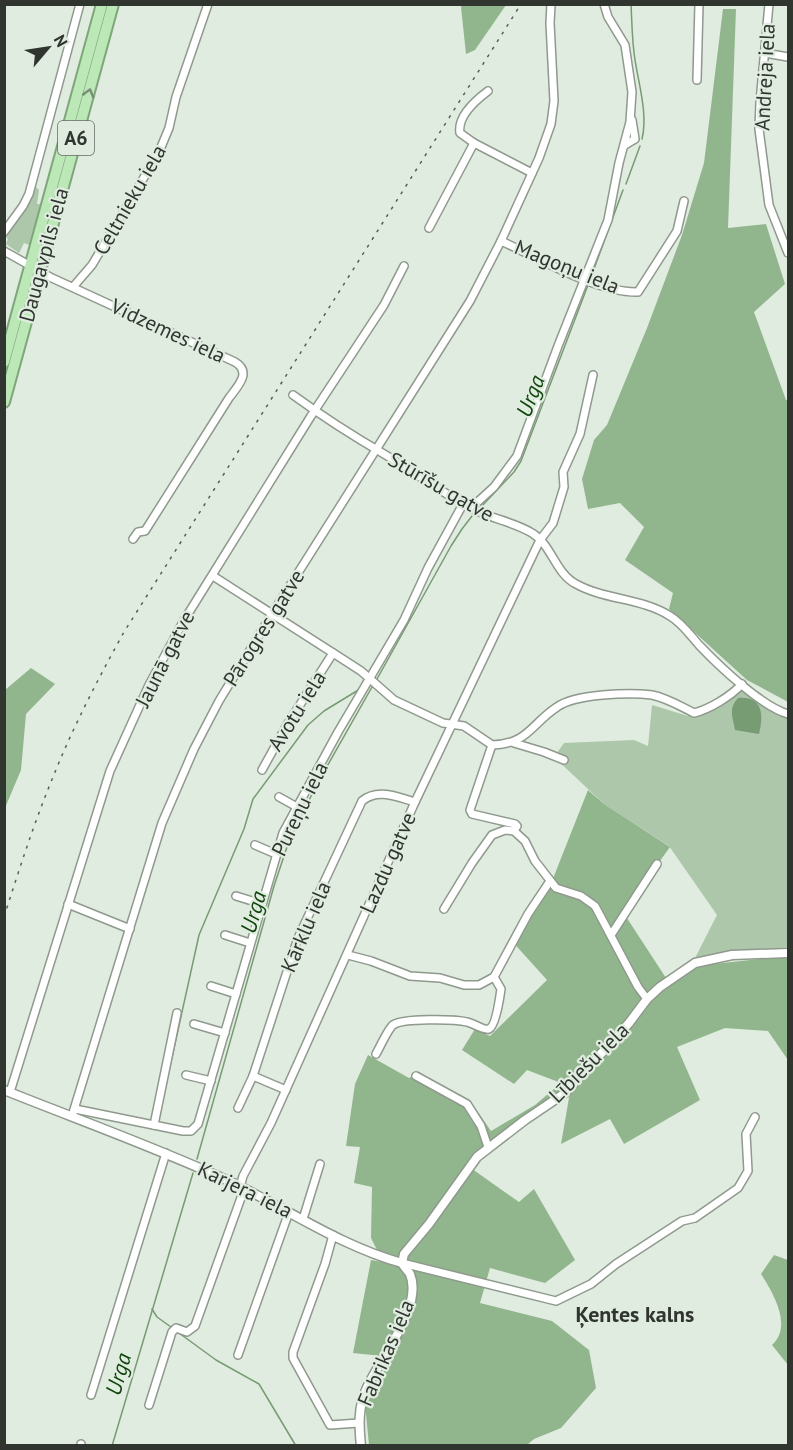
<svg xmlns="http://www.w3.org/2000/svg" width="793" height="1450" font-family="'PT Sans',sans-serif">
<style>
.green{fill:#adc7aa}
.forest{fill:#91b68d}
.water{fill:#779b73}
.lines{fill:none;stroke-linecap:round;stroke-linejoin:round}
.stream{stroke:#779b73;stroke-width:1.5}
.minor-casing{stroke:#8f998d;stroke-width:10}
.tertiary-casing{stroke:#8f998d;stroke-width:11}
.trunk-casing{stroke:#7fa57b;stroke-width:14}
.minor{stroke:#fff;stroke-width:7}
.tertiary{stroke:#fff;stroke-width:8}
.trunk{stroke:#bbe8b6;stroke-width:10}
.rail{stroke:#585f58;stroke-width:1.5;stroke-dasharray:3 6;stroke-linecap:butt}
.oneway{stroke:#768e73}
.labels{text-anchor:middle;stroke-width:4.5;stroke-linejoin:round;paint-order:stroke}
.shield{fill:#e0ecdf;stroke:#656c64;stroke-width:1.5}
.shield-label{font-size:20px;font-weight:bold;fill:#303530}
.street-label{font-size:21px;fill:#303530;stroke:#e0ecdf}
.water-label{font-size:22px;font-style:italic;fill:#10450d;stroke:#e0ecdf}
.neighbourhood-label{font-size:22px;font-weight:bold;fill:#303530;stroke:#e0ecdf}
</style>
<rect width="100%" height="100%" fill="#e0ecdf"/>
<!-- green -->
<g class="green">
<polygon points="35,186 39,190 37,204 40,204 32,246 24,243 19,253 6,244 8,239 6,237 31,199"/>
<polygon points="737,683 788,716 788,947 694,960 717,915 669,846 604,804 554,757 564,743 634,740 648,746 652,705 688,716 726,694"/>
</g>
<!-- forest -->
<g class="forest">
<polygon points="463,4 506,5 475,50 466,54 461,7"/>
<polygon points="723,9 736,9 728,228 766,224 785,284 754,312 786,400 788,400 788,702 747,680 669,609 673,593 625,560 644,527 620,503 588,509 582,479 594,440 607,425 647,328 682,235 704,163"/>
<polygon points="31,668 55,684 26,714 21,770 5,808 5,690"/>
<polygon points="588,790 604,804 670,847 623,912 666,978 665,990 695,966 788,956 788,1060 768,1031 725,1028 677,1047 700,1100 624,1144 610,1119 561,1144 570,1092 468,1166 519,1202 534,1189 575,1260 545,1283 490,1268 480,1303 552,1321 589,1350 596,1388 561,1428 534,1439 527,1445 369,1445 365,1404 392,1357 353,1353 371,1260 383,1262 371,1238 372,1187 354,1183 360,1147 346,1146 355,1084 368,1055 409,1078 418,1073 473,1105 491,1131 535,1105 561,1083 527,1070 514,1084 462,1050 475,1029 490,1036 547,980 510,939 526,912 552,881"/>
<path d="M774,1255L788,1260V1365L772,1345C793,1326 773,1293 761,1274Z"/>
</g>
<!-- water -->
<path class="water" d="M738,698C763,696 764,715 759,734L735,730C733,717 728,709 738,698Z"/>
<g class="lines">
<!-- stream -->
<g class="stream">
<path d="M631,4C632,23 632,42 635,60C639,85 648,115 642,139"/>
<polyline points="626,184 640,146"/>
<polyline points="591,277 623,190"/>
<polyline points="481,507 514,472 521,461 588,285"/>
<polyline points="377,679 451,546 462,529 472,516"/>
<polyline points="165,1089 199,935 244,829 253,799 308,725 324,711 360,689"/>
<polyline points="197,1159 274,886 289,841 317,784 372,687"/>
<polyline points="152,1309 157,1317 171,1327"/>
<polyline points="179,1333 216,1360 259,1384 296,1446"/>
<polyline points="112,1446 193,1173"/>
</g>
<defs>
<g id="minor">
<polyline points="769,4 760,102 759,129 769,205 788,253"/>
<polyline points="765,53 788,57"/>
<polyline points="697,80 699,4"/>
<path d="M488,91C476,100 457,116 460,133L474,143L532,173"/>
<polyline points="625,145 635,139 632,120"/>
<polyline points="429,228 474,143"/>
<polyline points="4,232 23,206 29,194 80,4"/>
<path d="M501,241C539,258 597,293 638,292L677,231L684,201"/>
<path d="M4,251L52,278L235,362C252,372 238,386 229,398L145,531L138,532L133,539"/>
<polyline points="73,287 92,265 159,152 169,128 176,97 208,4"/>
<path d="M293,395C322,416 353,436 384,454C414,472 442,493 473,509C492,519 514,522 532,533C552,545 555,573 576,584C605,600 642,598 670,616C682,623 690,635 699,645C719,666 761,706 788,714"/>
<polyline points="471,508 494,487 517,456 558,346 608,220 619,163 630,122 632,92 625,45 608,17 604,4"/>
<path d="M213,576L344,660L361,671L394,700L443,723L464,726L492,745C528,744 531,724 557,707C575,694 629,692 652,695C667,698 680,706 694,713C710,709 731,696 742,684"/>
<polyline points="514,743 544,752 564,760"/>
<polyline points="492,745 470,810 472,814 515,824 517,826 514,831"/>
<polyline points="262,770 287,725 333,653"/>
<polyline points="279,797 297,807"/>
<polyline points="255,845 276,854"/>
<polyline points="236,896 262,904"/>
<polyline points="68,904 130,929"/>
<polyline points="444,909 472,863 492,835 505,830 514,831 525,841 535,861 556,888 581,896 595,906 638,987 647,999"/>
<polyline points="225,935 250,943"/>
<polyline points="611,935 657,864"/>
<polyline points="348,955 371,961 410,976 440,978 464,985 479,985 494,977 528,914 550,881"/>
<polyline points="211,986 236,994"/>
<polyline points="194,1024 225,1033"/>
<path d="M376,1054C380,1047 388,1029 393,1025C402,1018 455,1019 467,1022C473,1023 484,1031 489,1029C496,1026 500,996 501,989L494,977"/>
<polyline points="186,1075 211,1081"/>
<polyline points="253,1076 286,1090"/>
<polyline points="416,1076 467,1104 481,1126 488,1147"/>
<polyline points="10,1092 110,771 149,685 183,622 311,416 384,305 404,266"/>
<path d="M238,1108L253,1076L298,938L362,801C378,788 397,797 415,802"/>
<polyline points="75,1109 183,1131 191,1131 198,1124 283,833 338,732 404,620 428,568 463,504"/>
<polyline points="72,1116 162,823 194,749 219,701 272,614 470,301 501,241 539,158 551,124 554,101 550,23 551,4"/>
<polyline points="154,1125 177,1013"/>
<polyline points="303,1219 320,1164"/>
<polyline points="333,1235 325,1264 293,1352 293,1358 330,1425 359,1423"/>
<polyline points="402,1263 556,1301 591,1284 616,1264 682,1221 695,1218 738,1188 748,1171 746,1134 755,1117"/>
<polyline points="238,1355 289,1212"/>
<polyline points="91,1395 166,1153"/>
<polyline points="149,1405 172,1332 176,1328 187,1332 195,1326 242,1195 240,1187 243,1176 271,1123 415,802 540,540 553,523 564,487 563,472 580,434 593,375"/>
<polyline points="81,1446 81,1444"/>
</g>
<g id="tertiary">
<path d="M4,1090C79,1120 155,1147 229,1181C286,1208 340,1246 402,1263"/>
<polyline points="402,1263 404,1254 429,1224 477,1157 525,1120 565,1093 629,1023 647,999 660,987 695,963 732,955 788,953"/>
<path d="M361,1446C359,1427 358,1407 366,1390C378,1360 424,1308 410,1274C408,1271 404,1267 402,1263"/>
</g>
<g id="trunk">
<polyline points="4,362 102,4"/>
<polyline points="4,402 113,4"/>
</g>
</defs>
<!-- minor casing -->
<use href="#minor" class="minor-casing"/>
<!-- tertiary casing -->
<use href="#tertiary" class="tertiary-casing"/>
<!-- trunk casing -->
<use href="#trunk" class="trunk-casing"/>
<!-- minor -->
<use href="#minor" class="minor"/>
<!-- tertiary -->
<use href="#tertiary" class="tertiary"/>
<!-- trunk -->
<use href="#trunk" class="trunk"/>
<!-- rail -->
<path class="rail" d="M4,917C19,870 34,823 53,777C73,727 98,679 124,632L521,4"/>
</g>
<!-- one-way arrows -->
<defs><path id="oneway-chevron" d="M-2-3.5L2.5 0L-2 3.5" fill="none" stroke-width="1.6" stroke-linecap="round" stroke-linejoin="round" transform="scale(1.5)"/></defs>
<use class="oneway" href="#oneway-chevron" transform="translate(89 93) rotate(-75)"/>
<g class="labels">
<!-- shield labels -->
<rect class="shield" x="58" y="121" width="36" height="34" rx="4.5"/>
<g class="shield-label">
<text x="76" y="145">A6</text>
</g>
<!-- street labels -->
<g class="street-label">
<text transform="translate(765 77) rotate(-87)" y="7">Andreja iela</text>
<text transform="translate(130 200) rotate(-60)" y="7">Celtnieku iela</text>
<text transform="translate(44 255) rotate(-75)" y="7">Daugavpils iela</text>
<text transform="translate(567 267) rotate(22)" y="7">Magoņu iela</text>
<text transform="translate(168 331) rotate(25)" y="7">Vidzemes iela</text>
<text transform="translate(441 487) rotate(30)" y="7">Stūrīšu gatve</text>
<text transform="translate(264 628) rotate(-58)" y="7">Pārogres gatve</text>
<text transform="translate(165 659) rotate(-63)" y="7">Jaunā gatve</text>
<text transform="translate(297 711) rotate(-58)" y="7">Avotu iela</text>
<text transform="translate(300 809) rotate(-64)" y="7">Pureņu iela</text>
<text transform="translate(388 863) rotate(-66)" y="7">Lazdu gatve</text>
<text transform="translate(306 927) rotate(-67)" y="7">Kārklu iela</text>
<text transform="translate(589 1063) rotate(-45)" y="7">Lībiešu iela</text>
<text transform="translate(245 1190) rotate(26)" y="7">Karjera iela</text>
<text transform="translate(386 1353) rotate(-67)" y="7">Fabrikas iela</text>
</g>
<!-- water labels -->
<g class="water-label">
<text transform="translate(530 396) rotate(-69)" y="8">Urga</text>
<text transform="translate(253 912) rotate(-74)" y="8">Urga</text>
<text transform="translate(118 1374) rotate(-74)" y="8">Urga</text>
</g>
<!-- neighbourhood labels -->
<g class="neighbourhood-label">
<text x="635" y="1322">Ķentes kalns</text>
</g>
</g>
<!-- border -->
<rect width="793" height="1450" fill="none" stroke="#303530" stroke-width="12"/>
<!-- north arrow -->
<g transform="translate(48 48) rotate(61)" stroke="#e0ecdf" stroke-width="4.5" paint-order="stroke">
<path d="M0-4.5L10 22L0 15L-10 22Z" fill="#303530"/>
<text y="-9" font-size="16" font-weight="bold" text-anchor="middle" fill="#303530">N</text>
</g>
</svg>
